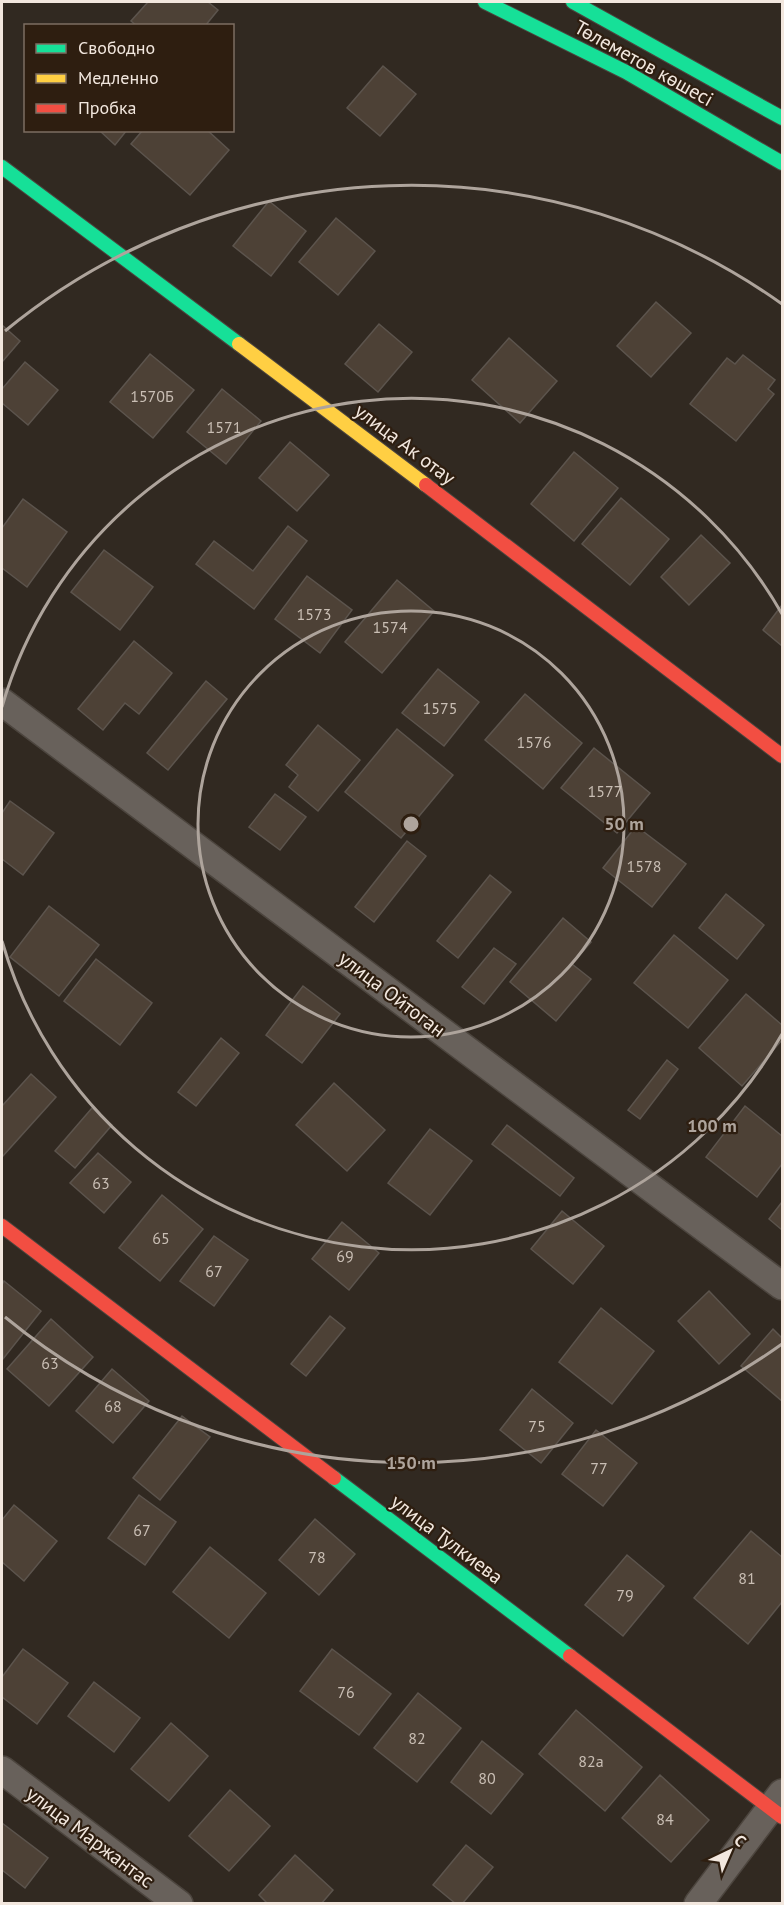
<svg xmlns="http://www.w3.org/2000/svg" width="784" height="1905" font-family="'PT Sans',sans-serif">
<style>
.building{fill:#4d4136;stroke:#5c544d;stroke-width:1.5}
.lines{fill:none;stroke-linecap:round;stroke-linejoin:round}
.street-casing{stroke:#4c453e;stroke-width:30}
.fast-casing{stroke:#4c453e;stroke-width:16}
.slow-casing{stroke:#4c453e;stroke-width:16}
.jam-casing{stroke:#4c453e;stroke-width:16}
.street{stroke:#68615b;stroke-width:27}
.fast{stroke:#16e098;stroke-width:14}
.slow{stroke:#ffcf43;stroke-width:14}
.jam{stroke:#f24e42;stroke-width:14}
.ring{fill:none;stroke:#aea49c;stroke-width:3}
.labels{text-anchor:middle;stroke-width:4.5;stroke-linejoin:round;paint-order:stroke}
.number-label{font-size:16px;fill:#c9beb4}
.street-label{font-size:20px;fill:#f2e7de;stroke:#2e1e10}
.centre{fill:#aea49c;stroke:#2e1e10;stroke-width:3}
.ring-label{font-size:18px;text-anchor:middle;font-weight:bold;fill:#aea49c;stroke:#2e1e10;stroke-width:4.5;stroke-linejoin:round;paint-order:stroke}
</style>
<rect width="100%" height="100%" fill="#312921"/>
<!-- building -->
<g class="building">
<polygon points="148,2 208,2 218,10 205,26 137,26 131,21"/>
<polygon points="383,66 416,94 380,136 347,108"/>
<polygon points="99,130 127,130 115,145"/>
<polygon points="143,130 207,130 229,150 190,195 131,144"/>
<polygon points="269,201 306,231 271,276 233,246"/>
<polygon points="336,218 375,251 338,295 299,262"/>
<polygon points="656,302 691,333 651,377 617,346"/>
<polygon points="379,324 412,352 378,392 345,364"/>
<polygon points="2,325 20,341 2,362"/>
<polygon points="509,338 557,381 520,423 472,380"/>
<polygon points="150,354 194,390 153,438 110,402"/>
<polygon points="743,355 775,380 768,389 774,394 736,441 690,404 727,358 735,364"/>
<polygon points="25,362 58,390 28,425 2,403 2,389"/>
<polygon points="222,389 261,421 226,464 187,432"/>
<polygon points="290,442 329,475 297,511 259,478"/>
<polygon points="574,452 618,488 574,541 531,504"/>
<polygon points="621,498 669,539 630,585 582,544"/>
<polygon points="23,499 67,532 27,587 2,568 2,528"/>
<polygon points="288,526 307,541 254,609 196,564 214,541 253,571"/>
<polygon points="701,535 730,563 689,605 661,577"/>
<polygon points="104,550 153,587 120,630 71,592"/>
<polygon points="307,576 352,610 320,653 275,619"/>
<polygon points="397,580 434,611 382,673 345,642"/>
<polygon points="782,605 782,646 763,630"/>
<polygon points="134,641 172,673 139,714 125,703 103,730 78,709"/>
<polygon points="438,669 479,702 444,746 402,713"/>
<polygon points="206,681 227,699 168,770 147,753"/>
<polygon points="525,694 582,743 543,789 485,740"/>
<polygon points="318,725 360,760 318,811 289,787 298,775 286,765"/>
<polygon points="397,729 453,775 401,838 345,792"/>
<polygon points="594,748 650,793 617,833 561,788"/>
<polygon points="275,794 306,817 280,850 249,827"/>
<polygon points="10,801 54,833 23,875 2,859 2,813"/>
<polygon points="636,826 686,864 652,907 603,868"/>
<polygon points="407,841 426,856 374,922 355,907"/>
<polygon points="490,875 511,892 458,958 437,941"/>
<polygon points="726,894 764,925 737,959 699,928"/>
<polygon points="49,906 99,945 59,996 10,957"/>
<polygon points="563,918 591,942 572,964 591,979 556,1021 510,982"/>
<polygon points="674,935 728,980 688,1028 634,983"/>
<polygon points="494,948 516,964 484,1004 462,987"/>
<polygon points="96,959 152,1003 120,1045 64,1001"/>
<polygon points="303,986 340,1014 302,1063 266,1035"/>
<polygon points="746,994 782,1025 782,1040 742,1086 699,1048"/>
<polygon points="221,1038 239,1053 196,1106 178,1092"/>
<polygon points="667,1060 678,1069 640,1119 628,1110"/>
<polygon points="31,1074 56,1097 2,1157 2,1106"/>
<polygon points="334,1083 385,1130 347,1171 296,1125"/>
<polygon points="745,1106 782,1136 782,1164 757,1197 706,1157"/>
<polygon points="92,1108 112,1125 75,1168 55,1151"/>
<polygon points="507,1125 574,1178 560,1196 492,1144"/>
<polygon points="430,1129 472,1161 430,1215 388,1183"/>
<polygon points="98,1153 131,1182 104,1213 70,1183"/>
<polygon points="162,1195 203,1229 160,1281 119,1248"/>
<polygon points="782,1202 782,1230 769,1219"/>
<polygon points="562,1211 604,1246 573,1284 531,1249"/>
<polygon points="342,1222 379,1253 349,1290 312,1259"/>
<polygon points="214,1236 248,1260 214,1306 180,1281"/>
<polygon points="4,1281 41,1311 3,1359 2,1285"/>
<polygon points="709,1291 750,1334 719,1364 678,1321"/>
<polygon points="601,1308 654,1351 612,1404 559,1362"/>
<polygon points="330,1316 345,1328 306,1376 291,1364"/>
<polygon points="51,1319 93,1357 49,1406 7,1369"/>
<polygon points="773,1329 782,1338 782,1401 741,1366"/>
<polygon points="112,1369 149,1401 113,1443 76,1411"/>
<polygon points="532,1389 573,1423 541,1463 500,1430"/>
<polygon points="182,1416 210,1437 160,1500 133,1478"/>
<polygon points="596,1430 637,1463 603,1506 562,1474"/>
<polygon points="139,1495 176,1522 145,1565 108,1538"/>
<polygon points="14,1505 57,1541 24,1581 2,1562 2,1520"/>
<polygon points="315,1519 355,1554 319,1595 279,1560"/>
<polygon points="751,1531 782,1557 782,1602 748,1644 694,1598"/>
<polygon points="210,1547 266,1593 229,1638 173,1592"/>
<polygon points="627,1555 664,1586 623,1636 585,1605"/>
<polygon points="23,1649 68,1683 37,1724 2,1697 2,1677"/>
<polygon points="332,1649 391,1694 359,1735 300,1691"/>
<polygon points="94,1682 140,1718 114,1752 68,1716"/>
<polygon points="418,1693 461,1728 417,1782 374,1748"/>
<polygon points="576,1710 642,1767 605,1811 539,1754"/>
<polygon points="171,1723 208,1756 169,1801 131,1769"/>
<polygon points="482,1741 523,1774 491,1814 451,1782"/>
<polygon points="660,1775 709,1820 671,1862 622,1818"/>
<polygon points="230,1790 270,1826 229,1871 189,1836"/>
<polygon points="2,1823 48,1858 25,1888 2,1870"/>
<polygon points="466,1845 493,1867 462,1904 456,1904 433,1885"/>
<polygon points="295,1855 333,1890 321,1904 268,1904 259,1895"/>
</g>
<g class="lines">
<defs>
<g id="street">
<polyline points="2,702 782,1286"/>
<polyline points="2,1770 179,1904"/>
<polyline points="698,1904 782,1793"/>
</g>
<g id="fast">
<polyline points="485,2 626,72 782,163"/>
<polyline points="573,2 782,118"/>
<polyline points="2,167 239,344"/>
<polyline points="334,1478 570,1656"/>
</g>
<polyline id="slow" points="239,344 426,485"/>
<g id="jam">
<polyline points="426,485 782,756"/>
<polyline points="2,1226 334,1478"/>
<polyline points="570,1656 782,1817"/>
</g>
</defs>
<!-- street casing -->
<use href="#street" class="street-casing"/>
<!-- fast casing -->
<use href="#fast" class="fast-casing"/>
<!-- slow casing -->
<use href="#slow" class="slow-casing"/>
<!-- jam casing -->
<use href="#jam" class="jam-casing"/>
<!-- street -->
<use href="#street" class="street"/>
<!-- fast -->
<use href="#fast" class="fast"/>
<!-- slow -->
<use href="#slow" class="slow"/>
<!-- jam -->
<use href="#jam" class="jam"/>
</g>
<!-- distance rings -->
<g class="ring">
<circle cx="411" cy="824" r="213"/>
<path d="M782 1034A426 426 0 0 1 2 941M2 707A426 426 0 0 1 782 614"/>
<path d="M782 1344A639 639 0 0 1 5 1317M5 331A639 639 0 0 1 782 304"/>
</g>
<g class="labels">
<!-- number labels -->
<g class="number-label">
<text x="152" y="402">1570Б</text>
<text x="224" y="433">1571</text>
<text x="314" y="620">1573</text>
<text x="390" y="633">1574</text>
<text x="440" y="714">1575</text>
<text x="534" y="748">1576</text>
<text x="605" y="797">1577</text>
<text x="644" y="872">1578</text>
<text x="101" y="1189">63</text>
<text x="161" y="1244">65</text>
<text x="345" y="1262">69</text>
<text x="214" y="1277">67</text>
<text x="50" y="1369">63</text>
<text x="113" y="1412">68</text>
<text x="537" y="1432">75</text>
<text x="599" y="1474">77</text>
<text x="142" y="1536">67</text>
<text x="317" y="1563">78</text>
<text x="747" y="1584">81</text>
<text x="625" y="1601">79</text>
<text x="346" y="1698">76</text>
<text x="417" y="1744">82</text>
<text x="591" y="1767">82а</text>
<text x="487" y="1784">80</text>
<text x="665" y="1825">84</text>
</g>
<!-- street labels -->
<g class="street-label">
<text transform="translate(644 63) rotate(29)" y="7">Төлеметов көшесі</text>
<text transform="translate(405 444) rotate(37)" y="7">улица Ак отау</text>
<text transform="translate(392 994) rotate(37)" y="7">улица Ойтоган</text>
<text transform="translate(447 1539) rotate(37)" y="7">улица Тулкиева</text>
<text transform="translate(90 1837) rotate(37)" y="7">улица Маржантас</text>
</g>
</g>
<circle cx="411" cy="824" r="9" class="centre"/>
<g class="ring-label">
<text x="624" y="830">50 m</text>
<text x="712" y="1132">100 m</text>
<text x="411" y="1469">150 m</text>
</g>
<!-- border -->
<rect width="784" height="1905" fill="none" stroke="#f2e7de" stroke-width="6"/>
<!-- legend -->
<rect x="24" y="24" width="210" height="108" fill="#2e1e10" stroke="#7c6e62" stroke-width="1.5"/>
<rect x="36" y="44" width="30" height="9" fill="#16e098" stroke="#7c6e62" stroke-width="1.5"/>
<text x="78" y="54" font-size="18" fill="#f2e7de">Свободно</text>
<rect x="36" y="74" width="30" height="9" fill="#ffcf43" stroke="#7c6e62" stroke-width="1.5"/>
<text x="78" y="84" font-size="18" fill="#f2e7de">Медленно</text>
<rect x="36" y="104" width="30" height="9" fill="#f24e42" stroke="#7c6e62" stroke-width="1.5"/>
<text x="78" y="114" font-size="18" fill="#f2e7de">Пробка</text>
<!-- north arrow -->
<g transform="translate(730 1851) rotate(44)" stroke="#2e1e10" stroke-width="4.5" paint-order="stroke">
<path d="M0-4.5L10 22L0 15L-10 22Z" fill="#f2e7de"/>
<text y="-9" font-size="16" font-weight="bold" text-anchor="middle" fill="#f2e7de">С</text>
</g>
</svg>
